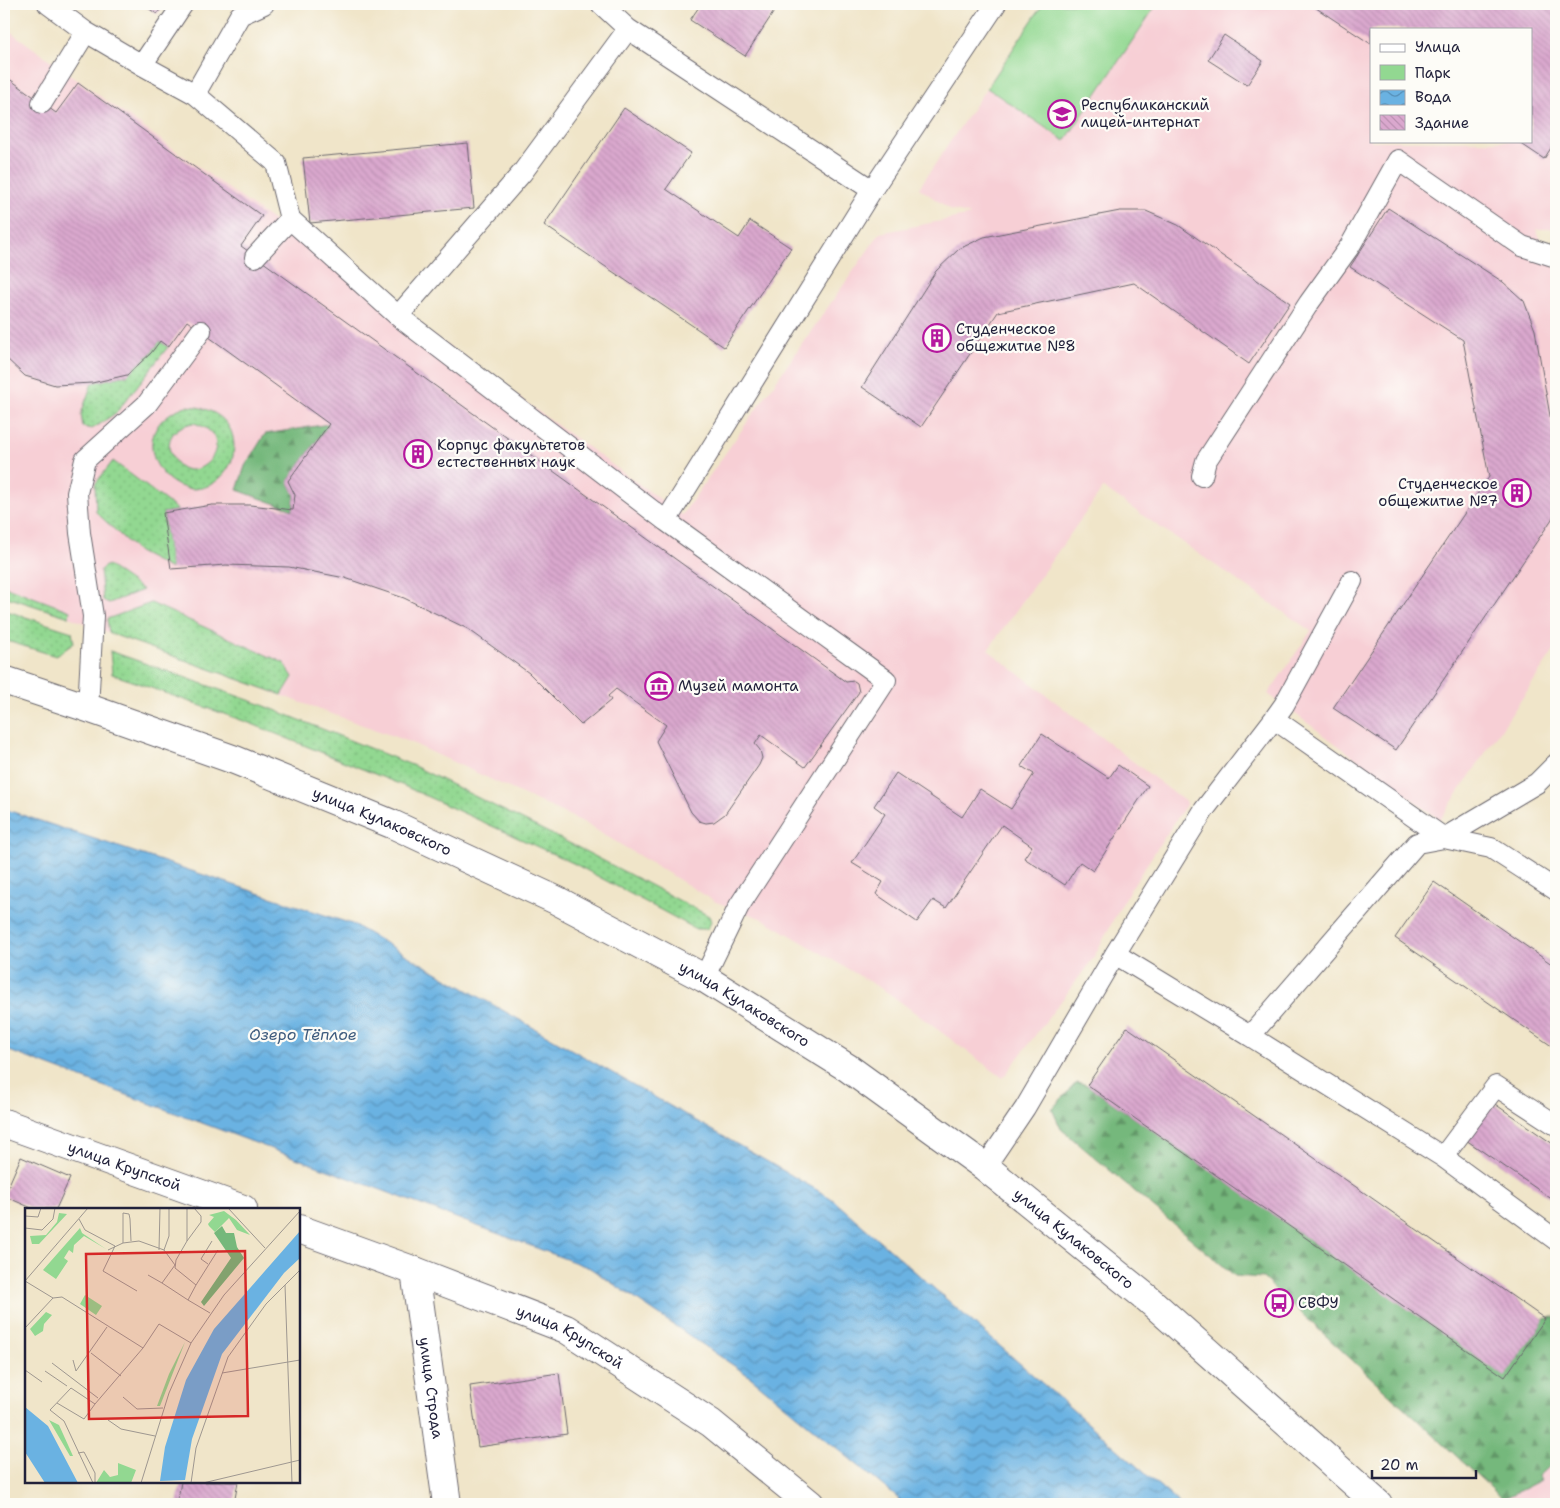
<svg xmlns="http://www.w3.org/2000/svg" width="1560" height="1508" viewBox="0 0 1560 1508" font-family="'Shantell Sans',sans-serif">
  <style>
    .built { fill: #f7cfd5; fill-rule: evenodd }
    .green { fill: url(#green-dots); stroke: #5a7d66; fill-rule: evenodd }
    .forest { fill: url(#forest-firs); stroke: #4c6d5b }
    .pitch { fill: #92d891; stroke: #5a7d66 }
    .water { fill: url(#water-waves); stroke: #466a8e }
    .building { fill: url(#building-back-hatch) }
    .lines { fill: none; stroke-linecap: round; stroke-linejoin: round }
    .lane-casing { stroke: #6a666d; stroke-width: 22 }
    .street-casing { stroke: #6a666d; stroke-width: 30 }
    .secondary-casing { stroke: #6a666d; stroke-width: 30 }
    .lane { stroke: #fff; stroke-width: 20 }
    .street { stroke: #fff; stroke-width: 28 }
    .secondary { stroke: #fff; stroke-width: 28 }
    .labels { text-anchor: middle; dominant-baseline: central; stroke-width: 4.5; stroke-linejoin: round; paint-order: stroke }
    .poi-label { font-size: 15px; fill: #22223b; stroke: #fdfcf7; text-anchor: start }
    .street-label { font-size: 15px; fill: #22223b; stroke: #fdfcf7 }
    .water-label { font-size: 16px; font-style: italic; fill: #3f5c7e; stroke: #fdfcf7 }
    .inset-road { fill: none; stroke: #9e9790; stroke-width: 1 }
    .view { fill: #d62828; fill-opacity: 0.15; stroke: #d62828; stroke-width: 2.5 }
    .inset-edge { fill: none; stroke: #22223b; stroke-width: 2.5 }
  </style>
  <defs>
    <pattern id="green-dots" width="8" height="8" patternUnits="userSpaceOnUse" patternTransform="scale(1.25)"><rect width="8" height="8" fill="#92d891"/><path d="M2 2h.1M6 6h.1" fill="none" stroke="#7eb97e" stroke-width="1.8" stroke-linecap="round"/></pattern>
    <pattern id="forest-firs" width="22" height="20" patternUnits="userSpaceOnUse" patternTransform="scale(1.25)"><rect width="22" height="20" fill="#75b87b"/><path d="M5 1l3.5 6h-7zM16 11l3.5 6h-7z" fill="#609566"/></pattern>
    <pattern id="water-waves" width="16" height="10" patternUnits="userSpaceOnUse" patternTransform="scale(1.25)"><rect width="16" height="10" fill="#6ab2e2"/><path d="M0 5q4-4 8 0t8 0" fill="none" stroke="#5790b8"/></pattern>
    <pattern id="building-back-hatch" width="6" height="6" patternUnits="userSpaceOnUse" patternTransform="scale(1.25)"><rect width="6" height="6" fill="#daa8ce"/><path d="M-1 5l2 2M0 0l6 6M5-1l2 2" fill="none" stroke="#bb90b2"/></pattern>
  </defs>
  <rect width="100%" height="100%" fill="#fdfcf7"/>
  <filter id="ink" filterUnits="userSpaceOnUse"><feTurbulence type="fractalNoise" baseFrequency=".02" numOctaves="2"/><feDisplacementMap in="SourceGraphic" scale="10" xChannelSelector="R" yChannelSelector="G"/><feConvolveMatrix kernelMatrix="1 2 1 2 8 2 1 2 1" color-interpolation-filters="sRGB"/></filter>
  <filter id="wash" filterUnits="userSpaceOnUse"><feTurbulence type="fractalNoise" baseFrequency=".0096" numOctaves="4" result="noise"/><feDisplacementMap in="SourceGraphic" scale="20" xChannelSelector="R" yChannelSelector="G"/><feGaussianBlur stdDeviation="1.12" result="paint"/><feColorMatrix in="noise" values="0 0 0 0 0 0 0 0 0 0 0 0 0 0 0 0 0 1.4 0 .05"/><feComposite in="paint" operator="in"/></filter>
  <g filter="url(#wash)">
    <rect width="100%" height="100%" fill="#f0e5c9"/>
    <path class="built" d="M 1043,4 L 1556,4 L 1556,229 L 1536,229 L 1556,270 L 1556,450 L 1535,330 L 1524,301 L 1503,282 L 1388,208 L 1463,340 L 1489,477 L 1333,708 L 1396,750 L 1552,519 L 1556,510 L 1556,648 L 1440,820 L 1268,694 L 1311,631 L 1103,488 L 988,650 L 1187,803 L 1128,893 L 1092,960 L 1003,1078 L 887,992 L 763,919 L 716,902 L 583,822 L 412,743 L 109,633 L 69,617 L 4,596 L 4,356 L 25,376 L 55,385 L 92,383 L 127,375 L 151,353 L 169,347 L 187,321 L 329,424 L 288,481 L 295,495 L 293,510 L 250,505 L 212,505 L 163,513 L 171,569 L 226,565 L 289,567 L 345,578 L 404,598 L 468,629 L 529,673 L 581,725 L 611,700 L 608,696 L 616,689 L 666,725 L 656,741 L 691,812 L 725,814 L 759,765 L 762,758 L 760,750 L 755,744 L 761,735 L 805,766 L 859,692 L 857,683 L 854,681 L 846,682 L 241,246 L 262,216 L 79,83 L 56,113 L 4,75 L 4,27 L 682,515 L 880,233 L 971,215 L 951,210 L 919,188 ZM 1371,29 L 1531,29 L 1531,141 L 1371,141 ZM 1120,211 L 1146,211 L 1178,225 L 1290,303 L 1249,363 L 1134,283 L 998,312 L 921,427 L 863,387 L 984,237 Z
      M 1556,1424 L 1556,1504 L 1509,1504 L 1489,1486 Z"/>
    <path class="green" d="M 160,341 L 168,347 L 116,413 L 92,429 L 83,427 L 81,414 L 92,383 L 127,375 L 151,353 Z
      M 186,406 C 216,407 239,424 233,456 C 231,465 226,473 219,479 C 173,518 113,431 186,406 ZM 194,423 C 247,439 189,498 171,454 C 164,437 178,425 194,423 Z
      M 113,461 L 178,510 L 163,513 L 171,569 L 138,552 L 96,512 L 95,484 Z
      M 107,565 L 143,590 L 109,603 L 103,600 L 100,570 Z
      M 4,586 L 70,611 L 69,617 L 4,596 Z
      M 151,603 L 284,663 L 293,677 L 282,695 L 109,633 L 107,619 Z
      M 4,610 L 72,632 L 74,643 L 56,656 L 4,640 Z
      M 110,651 L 260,704 L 414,766 L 579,848 L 709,916 L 711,921 L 708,929 L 696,929 L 573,863 L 404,786 L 252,724 L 112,674 Z"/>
    <path class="forest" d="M 329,424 L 288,481 L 295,495 L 293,510 L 237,490 L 245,466 L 265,434 Z
      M 1077,1082 L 1087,1085 L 1505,1376 L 1545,1319 L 1556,1316 L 1556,1460 L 1538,1476 L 1541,1480 L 1503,1499 L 1263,1278 L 1235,1276 L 1061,1129 L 1052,1109 Z"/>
    <path class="pitch" d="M 1043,4 L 1157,4 L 1065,141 L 987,88 Z"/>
    <path class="water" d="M 4,809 L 352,924 L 831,1198 L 1180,1504 L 905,1504 L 749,1376 L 590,1268 L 4,1049 Z"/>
    <g id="blocks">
      <path class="building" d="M 142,4 L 164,4 L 157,14 Z
        M 701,4 L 779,4 L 745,56 L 690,20 Z
        M 1310,4 L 1556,4 L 1556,140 L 1544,159 L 1517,141 L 1531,141 L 1531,29 L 1371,29 L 1371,44 Z
        M 1224,35 L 1263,61 L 1247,85 L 1208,60 Z
        M 4,75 L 56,113 L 78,83 L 262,216 L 241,246 L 846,682 L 854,681 L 857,683 L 859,692 L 805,767 L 761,735 L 755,744 L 760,750 L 762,758 L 759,765 L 725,814 L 714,822 L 706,823 L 699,821 L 691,812 L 656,741 L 666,725 L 616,689 L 608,696 L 611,700 L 581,725 L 529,673 L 468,629 L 404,598 L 345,578 L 289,567 L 226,565 L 171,569 L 163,513 L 212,505 L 250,505 L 293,510 L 295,495 L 288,481 L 329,424 L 187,321 L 168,347 L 160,341 L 151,353 L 127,375 L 92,383 L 55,385 L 25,376 L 4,356 Z
        M 624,108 L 691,153 L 666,189 L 739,238 L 750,221 L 791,248 L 724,347 L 544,225 Z
        M 468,143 L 474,208 L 310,223 L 303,158 Z
        M 1388,208 L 1503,282 L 1524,301 L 1535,330 L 1556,450 L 1556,510 L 1552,519 L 1396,750 L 1333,708 L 1489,477 L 1463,340 L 1350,267 Z
        M 1120,211 L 1146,211 L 1178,225 L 1290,303 L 1249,364 L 1134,283 L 998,312 L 921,427 L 862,387 L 936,271 L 959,249 L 984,237 Z
        M 1042,734 L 1109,778 L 1118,765 L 1148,786 L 1093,871 L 1080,862 L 1065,885 L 1024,858 L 1032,846 L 1002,825 L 946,908 L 933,900 L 917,922 L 876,894 L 883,882 L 852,863 L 885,814 L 874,806 L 896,773 L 962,817 L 980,789 L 1011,809 L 1034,774 L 1021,766 Z
        M 1434,882 L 1556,967 L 1556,1049 L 1395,938 Z
        M 1127,1027 L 1545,1319 L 1505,1377 L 1087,1085 Z
        M 1492,1102 L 1556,1146 L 1556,1202 L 1466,1140 Z
        M 21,1157 L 70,1178 L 56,1209 L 34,1209 L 4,1196 Z
        M 559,1373 L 567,1434 L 478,1447 L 470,1386 Z
        M 181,1482 L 238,1482 L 234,1504 L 177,1504 Z"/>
    </g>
  </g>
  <g filter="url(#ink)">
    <use href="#blocks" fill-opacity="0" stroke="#6a666d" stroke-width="1"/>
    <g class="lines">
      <defs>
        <path id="lane" d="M 48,4 L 86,32 L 142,65
          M 183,4 L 142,65 L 195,94 L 276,163 L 290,219 L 398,316 L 666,521 L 872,190 L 996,4
          M 601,4 L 628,29 L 872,190
          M 195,94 L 240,15 L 264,4
          M 42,103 L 86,32
          M 255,257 L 290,219
          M 398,316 L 522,173 L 628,29
          M 1202,476 L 1206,461 L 1309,303 L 1350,246 L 1398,160 L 1522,246 L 1556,257
          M 666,521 L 886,680 L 739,906 L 704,978
          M 88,708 L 93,616 L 80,533 L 77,493 L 85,460 L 147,404 L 201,331
          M 1274,719 L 1284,705 L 1352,581
          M 1115,954 L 1204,810 L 1274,719 L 1444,838 L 1537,783 L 1556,764
          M 1250,1036 L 1443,1157 L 1556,1240
          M 1443,1157 L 1496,1086 L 1556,1125
          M 985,1167 L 1025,1108 L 1115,954 L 1250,1036 L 1417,843 L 1444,838 L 1491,848 L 1556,890"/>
        <g id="street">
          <path id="s1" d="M 4,1123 L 243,1209"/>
          <path id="s2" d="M 299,1229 L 415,1271 L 566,1329 L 711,1423 L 810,1504"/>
          <path id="s3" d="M 415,1271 L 447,1504"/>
        </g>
        <g id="secondary">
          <path id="s4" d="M 4,680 L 88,708 L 235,760 L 392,824 L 556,900 L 704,978 L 848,1068 L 985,1167 L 1148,1299 L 1378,1504"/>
        </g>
      </defs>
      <use href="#lane" class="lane-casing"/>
      <use href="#street" class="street-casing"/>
      <use href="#secondary" class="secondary-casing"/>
      <use href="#lane" class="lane"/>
      <use href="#street" class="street"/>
      <use href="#secondary" class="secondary"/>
    </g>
  </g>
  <defs>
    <symbol id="school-ring" viewBox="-11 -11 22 22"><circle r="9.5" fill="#fdfcf7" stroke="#b5179e" stroke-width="1.5"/><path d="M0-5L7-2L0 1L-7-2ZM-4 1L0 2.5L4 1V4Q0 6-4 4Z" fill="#b5179e"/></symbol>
    <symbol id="building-ring" viewBox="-11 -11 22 22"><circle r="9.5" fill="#fdfcf7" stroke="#b5179e" stroke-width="1.5"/><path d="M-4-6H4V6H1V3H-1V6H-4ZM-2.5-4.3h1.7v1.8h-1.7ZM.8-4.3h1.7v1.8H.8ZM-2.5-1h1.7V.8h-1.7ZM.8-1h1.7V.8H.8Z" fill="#b5179e"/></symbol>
    <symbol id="museum-ring" viewBox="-11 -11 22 22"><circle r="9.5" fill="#fdfcf7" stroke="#b5179e" stroke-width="1.5"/><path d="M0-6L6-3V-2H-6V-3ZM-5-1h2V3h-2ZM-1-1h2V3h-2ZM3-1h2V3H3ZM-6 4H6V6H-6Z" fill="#b5179e"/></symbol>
    <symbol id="bus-ring" viewBox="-11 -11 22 22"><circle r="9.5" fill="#fdfcf7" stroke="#b5179e" stroke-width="1.5"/><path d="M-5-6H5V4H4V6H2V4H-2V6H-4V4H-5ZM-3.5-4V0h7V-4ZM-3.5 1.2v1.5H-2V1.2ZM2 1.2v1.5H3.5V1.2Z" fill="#b5179e"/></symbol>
  </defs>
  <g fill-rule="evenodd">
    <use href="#school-ring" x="1046" y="98" width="32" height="32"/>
    <use href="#building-ring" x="921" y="322" width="32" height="32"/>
    <use href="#building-ring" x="402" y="438" width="32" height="32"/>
    <use href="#building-ring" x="1501" y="477" width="32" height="32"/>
    <use href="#museum-ring" x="643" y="670" width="32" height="32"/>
    <use href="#bus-ring" x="1263" y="1287" width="32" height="32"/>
  </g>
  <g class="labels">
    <g class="poi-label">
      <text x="1081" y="105">Республиканский<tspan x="1081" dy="17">лицей-интернат</tspan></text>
      <text x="956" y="329">Студенческое<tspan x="956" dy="17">общежитие №8</tspan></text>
      <text x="437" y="445">Корпус факультетов<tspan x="437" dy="17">естественных наук</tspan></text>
      <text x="1498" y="484" text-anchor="end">Студенческое<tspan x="1498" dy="17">общежитие №7</tspan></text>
      <text x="678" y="686">Музей мамонта</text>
      <text x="1298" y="1303">СВФУ</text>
    </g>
    <g class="street-label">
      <text stroke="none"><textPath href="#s4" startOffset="404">улица Кулаковского</textPath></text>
      <text stroke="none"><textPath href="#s4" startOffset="810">улица Кулаковского</textPath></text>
      <text stroke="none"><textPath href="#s1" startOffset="128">улица Крупской</textPath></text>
      <text stroke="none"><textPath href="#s4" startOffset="1215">улица Кулаковского</textPath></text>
      <text stroke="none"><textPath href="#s2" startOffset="292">улица Крупской</textPath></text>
      <text stroke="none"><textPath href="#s3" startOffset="118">улица Строда</textPath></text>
    </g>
    <g class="water-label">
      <text x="303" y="1034">Озеро Тёплое</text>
    </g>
  </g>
  <g transform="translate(25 1208)">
    <rect width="275" height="275" fill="#f0e5c9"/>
    <path d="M 199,3 L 211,12 L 225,27 L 212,22 L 204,10 L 190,24 L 184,18 L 183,16 L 189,9 L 184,7 ZM 34,5 L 42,6 L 14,36 L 7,36 L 5,28 L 21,27 L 32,14 ZM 55,20 L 57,25 L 81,41 L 59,28 L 49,37 L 48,45 L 44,42 L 39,50 L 43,53 L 31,71 L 18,62 ZM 21,104 L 27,107 L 19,116 L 18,123 L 10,128 L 5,121 ZM 160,134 L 135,198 L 132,198 L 144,166 ZM 24,212 L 34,217 L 48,248 L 45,248 ZM 93,255 L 111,262 L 106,275 L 71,275 L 79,262 L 85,269 L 93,267 Z" fill="#92d891"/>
    <path d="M 197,18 L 201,25 L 209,25 L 212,39 L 219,50 L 179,98 L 176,94 L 206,50 L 189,25 Z" fill="#75b87b"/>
    <path d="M 60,87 L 77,98 L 71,107 L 55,96 Z" fill="#92d891"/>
    <path d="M 275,23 L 275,50 L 259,65 L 197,146 L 167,231 L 160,272 L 135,273 L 140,239 L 161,172 L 189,121 ZM 0,199 L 23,218 L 53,275 L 20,275 L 0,244 Z" fill="#6ab2e2"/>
    <path class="inset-road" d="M 162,0 L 162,33 L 151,52 L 150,60 L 171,77 L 163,92 L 185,105M 203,0 L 240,40M 0,8 L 13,9 L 16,0M 54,11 L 60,22 L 90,38M 0,20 L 17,22 L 28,11 L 30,0M 162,33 L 176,14 L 176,8 L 169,0M 98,35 L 114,33 L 139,42 L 150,57 L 137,75 L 163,92M 90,38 L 78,63 L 112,83M 83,42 L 98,35 L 98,5 L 104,6 L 105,11 L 106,33M 134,42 L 135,0M 139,42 L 144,28 L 144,0M 183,56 L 176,51 L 187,33M 123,67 L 137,75M 0,73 L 28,90 L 0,120M 0,73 L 63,0M 171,77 L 193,42M 260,77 L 267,275M 28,90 L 37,89 L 118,140 L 70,196 L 46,180 L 25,202 L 39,213 L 68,275M 118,140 L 134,116 L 166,135M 66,145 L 96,168M 48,152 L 51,163 L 82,119M 27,155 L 73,190M 0,162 L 17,174M 20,163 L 42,178M 197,165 L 275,152M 98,189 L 112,201 L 138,200M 32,195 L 59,211 L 70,196M 83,212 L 96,221 L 130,228M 53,245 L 59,244 L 70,265 L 70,275M 116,275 L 144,185 L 166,135 L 199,87 L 275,3M 166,275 L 171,240 L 203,149 L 241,96 L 275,62M 178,275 L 275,252"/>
    <path class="view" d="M 220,43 L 223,208 L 64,211 L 61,46 Z"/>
    <rect width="275" height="275" class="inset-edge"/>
  </g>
  <rect width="1560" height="1508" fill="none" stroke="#fdfcf7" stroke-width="20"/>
  <rect x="1370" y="28" width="162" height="115" fill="#fdfcf7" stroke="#a5a5ac"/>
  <rect x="1380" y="44" width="25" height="8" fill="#ffffff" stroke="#a5a5ac"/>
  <text x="1415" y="52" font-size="15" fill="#22223b">Улица</text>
  <rect x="1380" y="65" width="25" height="15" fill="#92d891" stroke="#a5a5ac"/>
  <text x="1415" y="78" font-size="15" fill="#22223b">Парк</text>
  <rect x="1380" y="90" width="25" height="15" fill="url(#water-waves)" stroke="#a5a5ac"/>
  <text x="1415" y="102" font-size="15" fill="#22223b">Вода</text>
  <rect x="1380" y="115" width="25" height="15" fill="url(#building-back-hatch)" stroke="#a5a5ac"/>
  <text x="1415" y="128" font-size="15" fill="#22223b">Здание</text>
  <path d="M1372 1470v8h104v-8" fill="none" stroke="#22223b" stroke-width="2.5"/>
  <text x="1380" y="1470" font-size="15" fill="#22223b" stroke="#fdfcf7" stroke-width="4" paint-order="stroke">20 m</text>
</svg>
